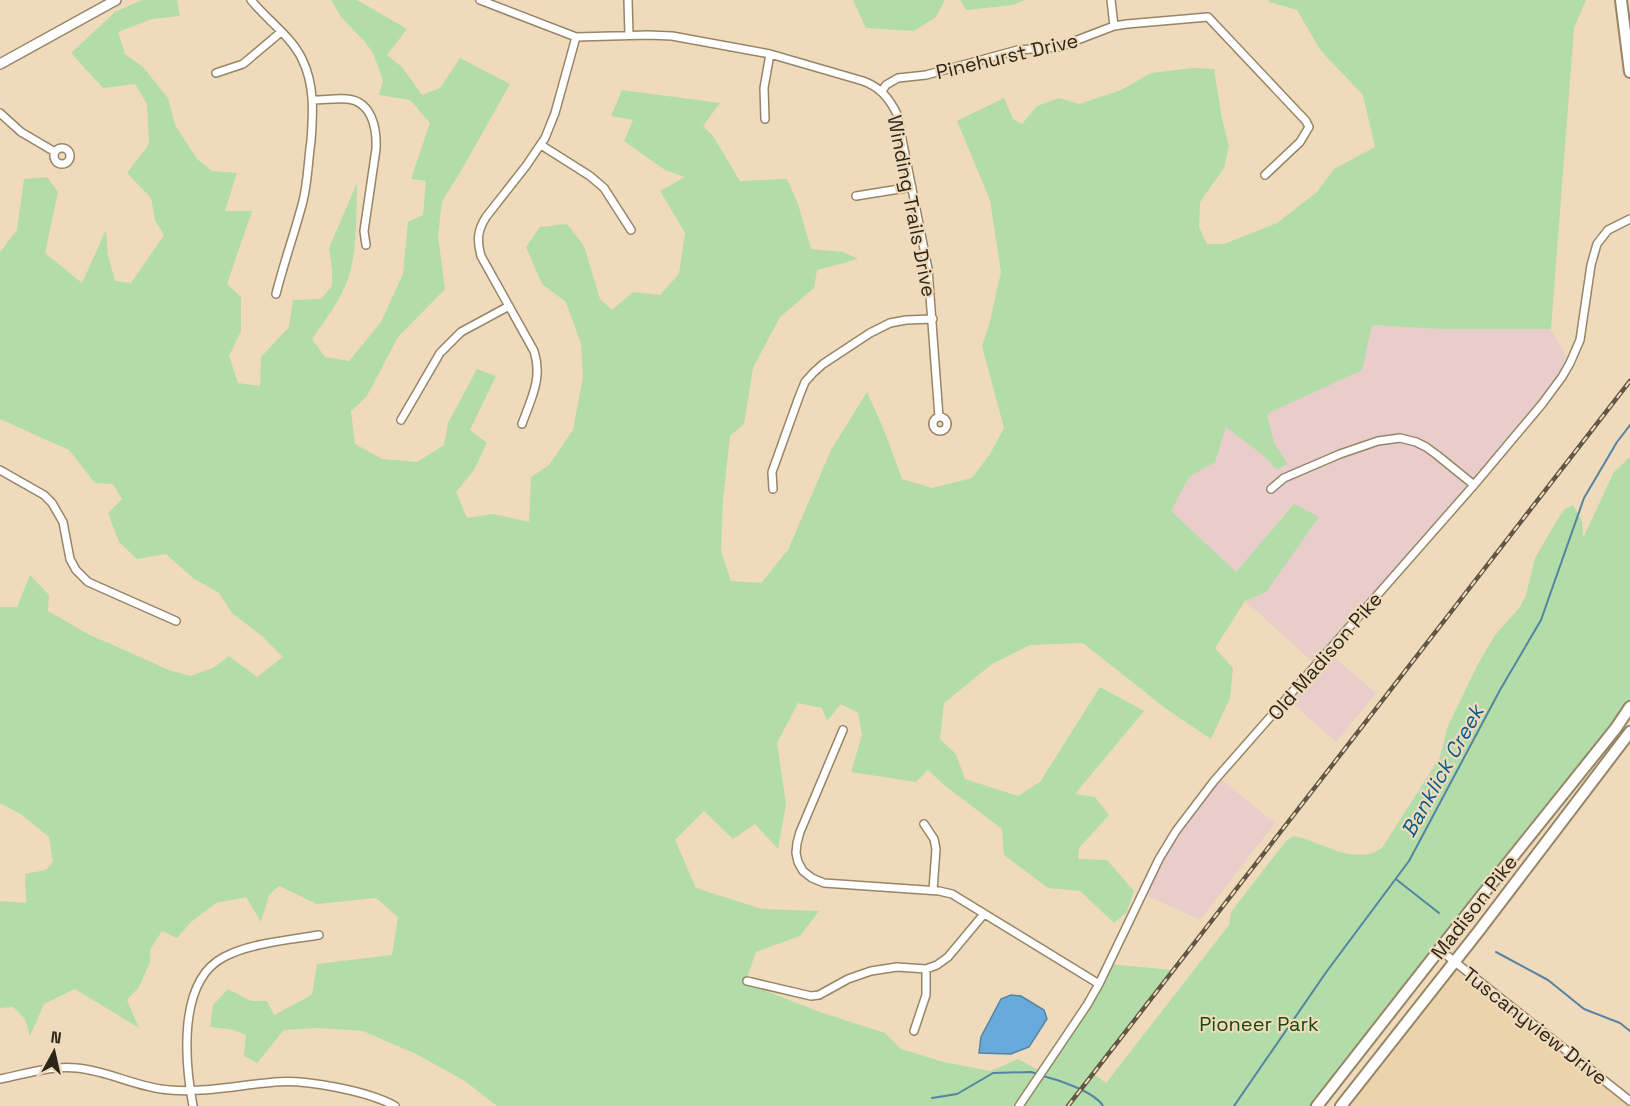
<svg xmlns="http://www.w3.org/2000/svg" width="1630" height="1106" viewBox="0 0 1630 1106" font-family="'Space Grotesk',sans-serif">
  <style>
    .commercial { fill: #e8cdcb }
    .built { fill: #ebd4ac }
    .green { fill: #b2dca8 }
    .water { fill: #67abdc; stroke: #5683a2; stroke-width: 1.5 }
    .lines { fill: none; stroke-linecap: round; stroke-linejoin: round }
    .stream { stroke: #5683a2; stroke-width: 2 }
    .minor-casing { stroke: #978567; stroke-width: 10 }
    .tertiary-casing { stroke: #978567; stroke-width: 12 }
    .primary-casing { stroke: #978567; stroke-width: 14 }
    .minor { stroke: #fff; stroke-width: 7 }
    .tertiary { stroke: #fff; stroke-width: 9 }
    .primary { stroke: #fff; stroke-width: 10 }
    .rail-casing { stroke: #625745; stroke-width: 4.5 }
    .rail { stroke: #efdbbb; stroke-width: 2; stroke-dasharray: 7; stroke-linecap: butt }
    .labels { text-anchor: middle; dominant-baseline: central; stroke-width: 4.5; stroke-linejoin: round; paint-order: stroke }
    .street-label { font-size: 20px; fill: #2d2519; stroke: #efdbbb }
    .park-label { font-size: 20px; fill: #19490a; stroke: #efdbbb }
    .water-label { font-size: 21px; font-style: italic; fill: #065b8a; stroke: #efdbbb }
  </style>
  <rect width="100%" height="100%" fill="#efdbbb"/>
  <path class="commercial" d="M 1372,325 L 1442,329 L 1551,329 L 1570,363 L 1562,377 L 1329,653 L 1376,693 L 1336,742 L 1287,699 L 1316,665 L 1245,601 L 1266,592 L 1293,504 L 1236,573 L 1171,511 L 1189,477 L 1215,462 L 1226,426 L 1264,456 L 1277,470 L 1288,464 L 1274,444 L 1267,414 L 1362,370 Z
    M 1218,777 L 1275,823 L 1200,920 L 1142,893 L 1159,859 Z"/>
  <path class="built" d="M 1454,962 L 1630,1101 L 1630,1106 L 1341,1106 Z"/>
  <path class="green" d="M 142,0 L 177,0 L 180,16 L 152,19 L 118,32 L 125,54 L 143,67 L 168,98 L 175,125 L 197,159 L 212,171 L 237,173 L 225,211 L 252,211 L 227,284 L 241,297 L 241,331 L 229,356 L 238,383 L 260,386 L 261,357 L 289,327 L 293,300 L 321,299 L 332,286 L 332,269 L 329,248 L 357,183 C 356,214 358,254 346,284 C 338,304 324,321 312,339 L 325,357 L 349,361 L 381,322 L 403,274 L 408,222 L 423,215 L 426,181 L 411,179 L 430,123 L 410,100 L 379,95 L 383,80 L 373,53 L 365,42 L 341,17 L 331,0 L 357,0 L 407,29 L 387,55 L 402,67 L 422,95 L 440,88 L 460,58 L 510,84 L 461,171 L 442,201 L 438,236 L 445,289 L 398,337 L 367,396 L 351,411 L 355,444 L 382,459 L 417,462 L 444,445 L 448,423 L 477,369 L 496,376 L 470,430 L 487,443 L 474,470 L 456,492 L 467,518 L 493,514 L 529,522 L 531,477 L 549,465 L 573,430 L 583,377 L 581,344 L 566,302 L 542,284 L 526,247 L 540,227 L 567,224 L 584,246 L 600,299 L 612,310 L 633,292 L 660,295 L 679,274 L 685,233 L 660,191 L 685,177 L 665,170 L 624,141 L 633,120 L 611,116 L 622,90 L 720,103 L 703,126 L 713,136 L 740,181 L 787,179 L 798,204 L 811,249 L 843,252 L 858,259 L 817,270 L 814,288 L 780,317 L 753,368 L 744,424 L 730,436 L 723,500 L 721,551 L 731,581 L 761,583 L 788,550 L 831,450 L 867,392 L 884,430 L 902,479 L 932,488 L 972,478 L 990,454 L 1004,428 L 982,346 L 990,321 L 1001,272 L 990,200 L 957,121 L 1004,98 L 1013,119 L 1022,124 L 1037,106 L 1059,98 L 1079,104 L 1121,90 L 1151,73 L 1193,68 L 1214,69 L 1222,119 L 1229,146 L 1224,168 L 1200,202 L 1199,227 L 1207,244 L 1224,244 L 1277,223 L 1317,192 L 1334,169 L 1375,147 L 1363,95 L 1321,51 L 1297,10 L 1269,2 L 1268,0 L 1586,0 L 1574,28 L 1551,329 L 1442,329 L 1372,325 L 1362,370 L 1267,414 L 1274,443 L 1288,464 L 1277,470 L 1264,456 L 1226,427 L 1215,462 L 1189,477 L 1171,511 L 1236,572 L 1294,504 L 1319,517 L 1266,592 L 1245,601 L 1215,648 L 1233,668 L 1230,698 L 1211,739 L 1165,708 L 1083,643 L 1030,645 L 992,664 L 944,703 L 940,739 L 956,754 L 965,779 L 1018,796 L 1040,782 L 1100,687 L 1144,711 L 1075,794 L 1095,797 L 1109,815 L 1079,848 L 1078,859 L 1107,860 L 1134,891 L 1127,912 L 1114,923 L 1080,891 L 1048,888 L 1004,855 L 1002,829 L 944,785 L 928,770 L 916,782 L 851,772 L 862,735 L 858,713 L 841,704 L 827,721 L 822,708 L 798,703 L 777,743 L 786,804 L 778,849 L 755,824 L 733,839 L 704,811 L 675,840 L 696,888 L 762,909 L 819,911 L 800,936 L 756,952 L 745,983 L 820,1012 L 885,1033 L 901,1049 L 944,1062 L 991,1071 L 1018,1059 L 1042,1072 L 1109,964 L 1173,970 L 1093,1073 L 1106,1083 L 1229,925 L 1231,912 L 1286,841 L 1294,836 C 1318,841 1343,859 1369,854 C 1373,854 1378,850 1382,848 L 1440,757 L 1448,726 L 1478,664 L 1495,635 L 1520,607 L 1526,595 L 1535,558 L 1559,517 L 1565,509 L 1573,505 L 1582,521 L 1583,538 L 1614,472 L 1630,457 L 1630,707 L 1317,1106 L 497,1106 L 465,1081 L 416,1054 L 363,1031 L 318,1028 L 284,1030 L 257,1063 L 244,1056 L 246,1035 L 234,1030 L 210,1027 L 213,1005 L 228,989 L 251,1001 L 267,1001 L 274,1015 L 312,995 L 317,964 L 392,955 L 398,917 L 376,898 L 317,904 L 279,886 L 269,895 L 261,922 L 246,897 L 216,903 L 191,922 L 177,938 L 162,931 L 150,950 L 150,962 L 139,987 L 127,1000 L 139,1028 L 75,989 L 44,1004 L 30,1036 L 25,1019 L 13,1007 L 0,1008 L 0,901 L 26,903 L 25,874 L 46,870 L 53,862 L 49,837 L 22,815 L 2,804 L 0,804 L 0,607 L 17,607 L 30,575 L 49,595 L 48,611 L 88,634 L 169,670 L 190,676 L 213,668 L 229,656 L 257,677 L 283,657 L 263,637 L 232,613 L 219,593 L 193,578 L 166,554 L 137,559 L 119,542 L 108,513 L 122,499 L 113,484 L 95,483 L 69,450 L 0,419 L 0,252 L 17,230 L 24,179 L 47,177 L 58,192 L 45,253 L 82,283 L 106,230 L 108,255 L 115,281 L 131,283 L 164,235 L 155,220 L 151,198 L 127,173 L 149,144 L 147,104 L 135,84 L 103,88 L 71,53 L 115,12 Z
    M 853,0 L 945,0 L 936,17 L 914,31 L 866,28 Z
    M 960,0 L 1025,0 L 1013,5 L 966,10 Z"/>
  <path class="water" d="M 1011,995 L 1021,996 L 1044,1010 L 1047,1019 L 1029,1047 L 1011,1054 L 979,1053 L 981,1037 L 1001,999 Z"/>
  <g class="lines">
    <path class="stream" d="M 1397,880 L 1439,913
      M 1496,952 L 1548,980 L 1584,1009 L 1620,1023 L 1630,1031
      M 1043,1076 C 1059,1080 1095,1092 1103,1106
      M 932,1098 L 957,1094 L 993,1073 L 1031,1072 L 1038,1074
      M 1234,1106 L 1327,971 L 1409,861 L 1500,690 L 1541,620 L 1584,498 L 1617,442 L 1630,425"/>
    <defs>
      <path id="minor" d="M 251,0 C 267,20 291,36 302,59 C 315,85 313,114 311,141 C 308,161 308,181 303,201 C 295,232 284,262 276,294
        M 480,0 L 576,37 L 648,35 L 672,36 L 770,54 L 863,81 C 880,87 889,98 897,114 L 928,269 L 939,417
        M 628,0 L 629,35
        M 1111,0 L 1114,26
        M 216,73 L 243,64 L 281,32
        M 882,91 L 886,85 L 898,78 L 926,75 L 1018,50 L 1059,47 L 1114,26 L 1127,24 L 1208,17 L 1306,121 L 1309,127 L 1300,142 L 1265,175
        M 313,100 C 324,100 336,98 347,99 C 372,101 377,129 376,149 L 364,231 L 366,245
        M 0,113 L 21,132 L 55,152
        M 765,119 L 764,88 L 770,54
        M 541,145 L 590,176 L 604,188 L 631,230
        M54 156a8 8 0 1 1 16 0a8 8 0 1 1-16 0Z
        M 856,196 L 912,187
        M933 424a7 7 0 1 1 14 0a7 7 0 1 1-14 0Z
        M 401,420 L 440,353 L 461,332 L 509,306
        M 522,424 C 531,399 543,378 534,351 L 481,256 C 477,241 477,231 486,217 L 526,166 L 545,138 L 555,113 L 576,37
        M 0,470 L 44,495 L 52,503 L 63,522 L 70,559 L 76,570 L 88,582 L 176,621
        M 773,489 L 772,472 L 799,397 L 805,382 L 813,373 L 823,364 L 870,333 L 890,323 L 906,320 L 933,319
        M 1271,489 L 1284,478 L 1340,454 L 1378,441 L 1400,438 L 1416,442 L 1426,447 L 1437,455 L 1474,485
        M 843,730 L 800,832 L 797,843 L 796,853 L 798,862 L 803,871 L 812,878 L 824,883 L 939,891 L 952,894 L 1099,984
        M 924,824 L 934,839 L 936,849 L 933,890
        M 1440,950 L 1630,1101
        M 747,981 L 811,996 L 819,995 L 848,979 L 871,971 L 897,967 L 926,969 L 937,965 L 948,957 L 984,914
        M 914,1031 L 926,995 L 926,969
        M 0,1079 C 25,1074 52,1065 77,1068 C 109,1071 138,1088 170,1090 C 205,1093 240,1085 275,1082 C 305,1079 368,1091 395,1106
        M 193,1106 C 185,1063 177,981 224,957 C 251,943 289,940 319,935
        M 1019,1106 L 1087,1005 L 1099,984 L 1159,859 L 1176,831 L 1214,781 L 1474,485 L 1542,404 L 1562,377 L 1570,363 L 1580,340 L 1591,265 L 1597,244 L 1608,230 L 1630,219"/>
      <path id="tertiary" d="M 0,64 L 116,0"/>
      <path id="primary" d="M 1621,0 L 1630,72
        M 1317,1106 L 1479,899 L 1616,728 L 1630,707
        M 1341,1106 L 1478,932 L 1630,732"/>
    </defs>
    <use href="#minor" class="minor-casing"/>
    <use href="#tertiary" class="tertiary-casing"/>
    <use href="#primary" class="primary-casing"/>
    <use href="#minor" class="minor"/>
    <use href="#tertiary" class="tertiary"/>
    <use href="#primary" class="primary"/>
    <defs>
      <path id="rail" d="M 1068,1106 L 1630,381"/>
    </defs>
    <use href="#rail" class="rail-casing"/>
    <use href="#rail" class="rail"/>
  </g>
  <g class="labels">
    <g class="street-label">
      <text transform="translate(1007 56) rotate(-13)">Pinehurst Drive</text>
      <text transform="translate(912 206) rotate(79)">Winding Trails Drive</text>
      <text transform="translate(1325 656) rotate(-49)">Old Madison Pike</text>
      <text transform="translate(1474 907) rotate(-52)">Madison Pike</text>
      <text transform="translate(1535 1026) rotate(38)">Tuscanyview Drive</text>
    </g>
    <g class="park-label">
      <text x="1259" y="1024">Pioneer Park</text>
    </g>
    <g class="water-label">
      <text transform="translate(1442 771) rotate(-61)">Banklick Creek</text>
    </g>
  </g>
  <g transform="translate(54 1052) rotate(8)" stroke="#efdbbb" stroke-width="4.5" paint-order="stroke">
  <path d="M0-4.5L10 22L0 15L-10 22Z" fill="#2d2519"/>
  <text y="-9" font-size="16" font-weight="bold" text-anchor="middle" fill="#2d2519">N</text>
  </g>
</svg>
